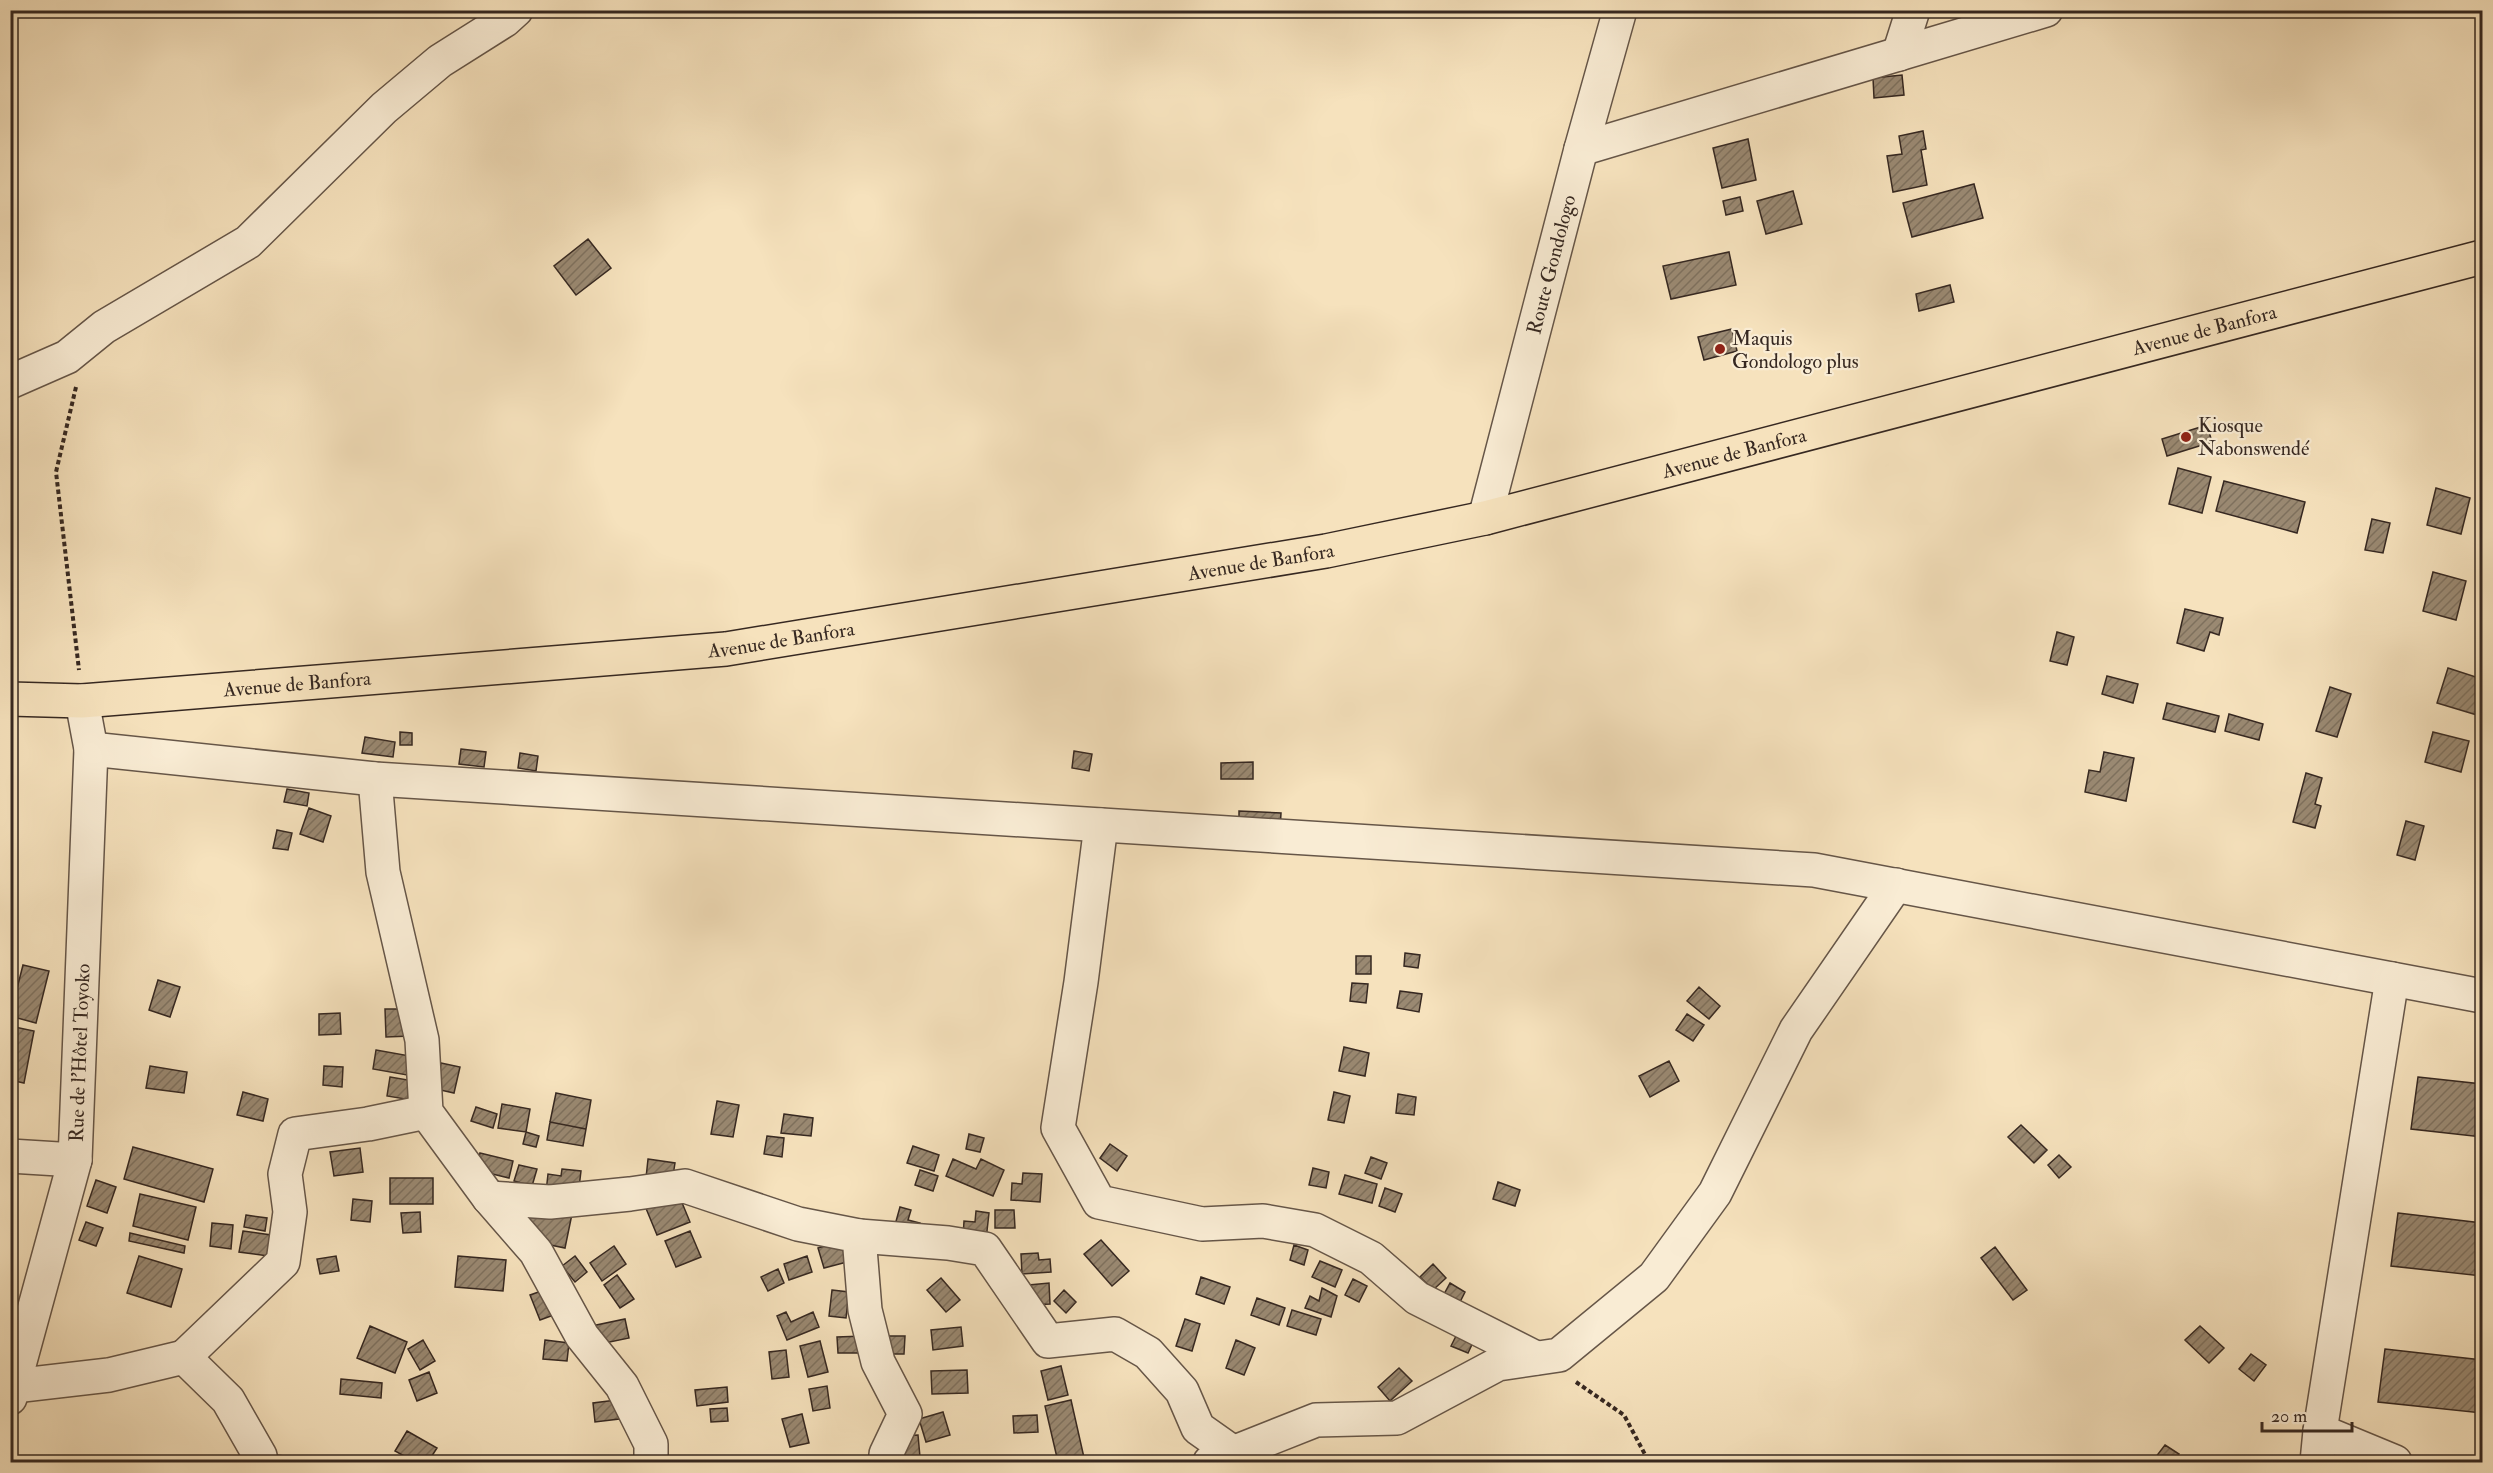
<svg xmlns="http://www.w3.org/2000/svg" width="2493" height="1473" viewBox="0 0 2493 1473" font-family="'IM FELL Double Pica',serif">
  <style>
    .building { fill: url(#building-hatch); stroke: #362821; stroke-width: 1.5 }
    .lines { fill: none; stroke-linecap: round; stroke-linejoin: round }
    .minor-casing { stroke: #665648; stroke-width: 36 }
    .major-casing { stroke: #362821; stroke-width: 36 }
    .path { stroke: #362821; stroke-width: 4; stroke-dasharray: 4.5 3; stroke-linecap: butt }
    .minor { stroke: #f9ecd4; stroke-width: 33 }
    .major { stroke: #f6e2bd; stroke-width: 33 }
    .poi-dot { fill: #8f2418; stroke: #f9ecd4; stroke-width: 2 }
    .labels { text-anchor: middle; dominant-baseline: central; stroke-width: 4.5; stroke-linejoin: round; paint-order: stroke }
    .street-label { font-size: 20px; fill: #362821; stroke: #f9ecd4 }
    .poi-label { font-size: 20px; fill: #362821; stroke: #f9ecd4; text-anchor: start }
  </style>
  <defs>
    <pattern id="building-hatch" width="6" height="6" patternUnits="userSpaceOnUse" patternTransform="scale(1.5)"><rect width="6" height="6" fill="#9a8972"/><path d="M-1 1l2-2M0 6l6-6M5 7l2-2" fill="none" stroke="#7e705d"/></pattern>
  </defs>
  <rect width="100%" height="100%" fill="#f6e2bd"/>
  <filter id="stains"><feTurbulence type="fractalNoise" baseFrequency=".00333" numOctaves="4"/><feColorMatrix values="0 0 0 0 .2 0 0 0 0 .09 0 0 0 0 .02 0 0 0 .5 -.17"/></filter>
  <radialGradient id="worn" r=".72"><stop offset=".6" stop-color="#630" stop-opacity="0"/><stop offset="1" stop-color="#630" stop-opacity=".3"/></radialGradient>
  <path class="building" d="M 1902,75 L 1904,95 L 1874,98 L 1873,78 Z
    M 1923,131 L 1926,149 L 1921,150 L 1927,185 L 1893,192 L 1887,156 L 1902,154 L 1899,136 Z
    M 1748,139 L 1756,180 L 1722,188 L 1713,148 Z
    M 1974,184 L 1983,218 L 1912,237 L 1903,203 Z
    M 1793,191 L 1802,224 L 1766,234 L 1757,201 Z
    M 1740,197 L 1743,211 L 1726,215 L 1723,201 Z
    M 588,239 L 611,268 L 576,295 L 554,266 Z
    M 1729,252 L 1736,285 L 1671,299 L 1663,266 Z
    M 1950,285 L 1954,302 L 1919,311 L 1916,294 Z
    M 1732,329 L 1737,351 L 1704,360 L 1698,337 Z
    M 2207,425 L 2212,442 L 2167,456 L 2162,439 Z
    M 2178,468 L 2211,477 L 2202,513 L 2169,504 Z
    M 2224,481 L 2305,502 L 2297,533 L 2216,511 Z
    M 2436,488 L 2470,498 L 2461,534 L 2427,525 Z
    M 2372,519 L 2390,523 L 2383,553 L 2365,550 Z
    M 2433,572 L 2466,581 L 2456,620 L 2423,611 Z
    M 2185,609 L 2223,618 L 2219,635 L 2210,632 L 2204,651 L 2177,643 Z
    M 2057,632 L 2074,637 L 2067,665 L 2050,661 Z
    M 2448,668 L 2482,679 L 2482,697 L 2477,715 L 2437,703 Z
    M 2107,676 L 2138,684 L 2133,703 L 2102,694 Z
    M 2330,687 L 2351,694 L 2337,737 L 2316,731 Z
    M 2167,703 L 2219,716 L 2215,732 L 2163,719 Z
    M 2229,714 L 2263,724 L 2259,740 L 2225,731 Z
    M 400,732 L 412,733 L 412,745 L 400,745 Z
    M 2433,732 L 2469,741 L 2461,772 L 2425,762 Z
    M 365,737 L 395,742 L 393,757 L 362,753 Z
    M 461,749 L 486,752 L 484,767 L 459,764 Z
    M 1074,751 L 1092,754 L 1089,771 L 1072,768 Z
    M 2104,752 L 2134,758 L 2126,801 L 2085,792 L 2089,770 L 2100,772 Z
    M 520,753 L 538,756 L 536,771 L 518,768 Z
    M 1253,762 L 1253,779 L 1221,779 L 1221,763 Z
    M 2306,773 L 2322,778 L 2315,804 L 2321,806 L 2315,828 L 2293,822 Z
    M 287,789 L 309,793 L 307,806 L 284,802 Z
    M 309,808 L 331,816 L 323,842 L 300,834 Z
    M 1239,811 L 1281,813 L 1280,831 L 1239,829 Z
    M 2406,821 L 2424,826 L 2415,860 L 2397,855 Z
    M 277,830 L 292,833 L 288,850 L 273,848 Z
    M 10,912 L 16,913 L 13,936 L 10,936 Z
    M 1405,953 L 1420,955 L 1418,968 L 1404,966 Z
    M 1356,956 L 1371,956 L 1371,974 L 1356,974 Z
    M 23,965 L 49,971 L 36,1023 L 10,1016 Z
    M 158,980 L 180,987 L 170,1017 L 149,1010 Z
    M 1352,983 L 1368,984 L 1366,1003 L 1350,1001 Z
    M 1699,987 L 1720,1006 L 1709,1019 L 1687,1001 Z
    M 1400,991 L 1422,994 L 1419,1012 L 1397,1008 Z
    M 385,1009 L 409,1009 L 410,1036 L 386,1037 Z
    M 340,1013 L 341,1034 L 319,1035 L 319,1014 Z
    M 1687,1014 L 1704,1025 L 1693,1041 L 1676,1030 Z
    M 10,1026 L 34,1031 L 24,1083 L 10,1080 Z
    M 1344,1047 L 1369,1053 L 1365,1076 L 1339,1071 Z
    M 376,1050 L 410,1056 L 407,1075 L 373,1069 Z
    M 1669,1061 L 1679,1081 L 1650,1097 L 1639,1076 Z
    M 441,1063 L 460,1067 L 454,1093 L 436,1089 Z
    M 150,1066 L 187,1072 L 184,1093 L 146,1088 Z
    M 324,1066 L 343,1067 L 342,1087 L 323,1085 Z
    M 390,1077 L 414,1081 L 411,1100 L 387,1096 Z
    M 2418,1077 L 2482,1084 L 2482,1137 L 2411,1129 Z
    M 243,1092 L 268,1099 L 263,1121 L 237,1115 Z
    M 1334,1092 L 1350,1096 L 1344,1123 L 1328,1120 Z
    M 556,1093 L 591,1100 L 586,1129 L 550,1122 Z
    M 1398,1094 L 1416,1097 L 1414,1115 L 1396,1113 Z
    M 717,1101 L 739,1105 L 733,1137 L 711,1134 Z
    M 502,1104 L 530,1109 L 526,1132 L 498,1128 Z
    M 476,1107 L 497,1114 L 493,1128 L 471,1121 Z
    M 784,1114 L 813,1118 L 811,1136 L 781,1133 Z
    M 550,1122 L 586,1129 L 583,1146 L 547,1140 Z
    M 2021,1125 L 2047,1150 L 2034,1163 L 2008,1137 Z
    M 526,1132 L 539,1136 L 536,1147 L 523,1144 Z
    M 969,1134 L 984,1138 L 980,1152 L 966,1149 Z
    M 767,1136 L 784,1138 L 782,1157 L 764,1154 Z
    M 1110,1144 L 1127,1156 L 1117,1171 L 1100,1158 Z
    M 913,1146 L 939,1155 L 934,1171 L 907,1163 Z
    M 133,1147 L 213,1169 L 204,1202 L 124,1179 Z
    M 360,1148 L 363,1172 L 334,1176 L 330,1152 Z
    M 480,1153 L 513,1161 L 509,1178 L 476,1170 Z
    M 2059,1155 L 2071,1167 L 2059,1178 L 2048,1165 Z
    M 1371,1157 L 1387,1163 L 1381,1179 L 1365,1173 Z
    M 648,1159 L 675,1163 L 672,1182 L 646,1178 Z
    M 953,1159 L 976,1169 L 981,1159 L 1004,1170 L 993,1196 L 946,1176 Z
    M 519,1165 L 537,1169 L 532,1186 L 514,1181 Z
    M 1313,1168 L 1329,1172 L 1326,1188 L 1309,1185 Z
    M 562,1169 L 581,1171 L 578,1196 L 546,1192 L 548,1174 L 561,1176 Z
    M 920,1170 L 938,1176 L 933,1191 L 915,1185 Z
    M 1023,1173 L 1042,1174 L 1040,1202 L 1011,1200 L 1012,1183 L 1022,1184 Z
    M 1345,1175 L 1377,1184 L 1372,1203 L 1339,1194 Z
    M 390,1178 L 433,1178 L 433,1204 L 390,1204 Z
    M 96,1180 L 116,1187 L 107,1213 L 87,1206 Z
    M 1498,1182 L 1520,1190 L 1515,1206 L 1493,1199 Z
    M 1385,1188 L 1402,1194 L 1395,1212 L 1379,1206 Z
    M 678,1193 L 690,1222 L 657,1235 L 645,1206 Z
    M 140,1194 L 196,1207 L 188,1240 L 133,1226 Z
    M 353,1199 L 372,1201 L 370,1222 L 351,1220 Z
    M 527,1205 L 572,1214 L 565,1248 L 531,1241 L 534,1224 L 524,1222 Z
    M 900,1207 L 911,1210 L 908,1220 L 920,1223 L 918,1232 L 895,1225 Z
    M 995,1210 L 1014,1210 L 1015,1228 L 995,1228 Z
    M 976,1211 L 989,1213 L 986,1240 L 963,1237 L 964,1221 L 975,1222 Z
    M 420,1212 L 421,1232 L 403,1233 L 401,1213 Z
    M 2398,1213 L 2482,1223 L 2482,1276 L 2391,1266 Z
    M 246,1215 L 267,1218 L 265,1231 L 244,1227 Z
    M 86,1222 L 103,1228 L 96,1246 L 79,1240 Z
    M 212,1223 L 233,1225 L 231,1249 L 210,1246 Z
    M 243,1231 L 271,1235 L 268,1256 L 239,1252 Z
    M 690,1231 L 701,1257 L 676,1267 L 665,1241 Z
    M 130,1233 L 185,1246 L 184,1253 L 129,1241 Z
    M 1101,1240 L 1129,1271 L 1112,1286 L 1084,1254 Z
    M 840,1241 L 847,1262 L 824,1268 L 818,1248 Z
    M 1294,1245 L 1308,1250 L 1304,1265 L 1290,1260 Z
    M 614,1246 L 626,1264 L 602,1281 L 590,1263 Z
    M 1995,1247 L 2027,1290 L 2013,1300 L 1981,1258 Z
    M 1038,1253 L 1039,1260 L 1050,1259 L 1051,1272 L 1022,1274 L 1021,1254 Z
    M 139,1256 L 182,1269 L 171,1307 L 127,1293 Z
    M 336,1256 L 339,1271 L 320,1274 L 317,1259 Z
    M 458,1256 L 506,1260 L 503,1291 L 455,1287 Z
    M 575,1256 L 587,1272 L 575,1282 L 562,1266 Z
    M 807,1256 L 812,1272 L 789,1280 L 784,1264 Z
    M 1320,1261 L 1342,1270 L 1335,1287 L 1312,1277 Z
    M 1433,1264 L 1446,1278 L 1433,1290 L 1420,1277 Z
    M 778,1269 L 784,1283 L 768,1291 L 761,1277 Z
    M 617,1275 L 634,1299 L 620,1308 L 604,1285 Z
    M 1201,1277 L 1230,1287 L 1224,1304 L 1196,1294 Z
    M 941,1278 L 960,1300 L 946,1312 L 927,1290 Z
    M 1353,1279 L 1367,1286 L 1359,1302 L 1345,1295 Z
    M 1049,1283 L 1050,1304 L 1031,1305 L 1029,1285 Z
    M 1450,1283 L 1465,1292 L 1458,1306 L 1442,1298 Z
    M 550,1288 L 559,1313 L 540,1320 L 530,1295 Z
    M 1322,1288 L 1337,1296 L 1331,1317 L 1305,1308 L 1310,1296 L 1319,1301 Z
    M 832,1290 L 849,1292 L 846,1318 L 829,1316 Z
    M 1064,1290 L 1076,1302 L 1066,1313 L 1054,1301 Z
    M 1257,1298 L 1285,1308 L 1279,1325 L 1251,1315 Z
    M 1292,1310 L 1321,1319 L 1316,1335 L 1287,1326 Z
    M 786,1312 L 791,1322 L 813,1312 L 819,1327 L 787,1340 L 777,1316 Z
    M 625,1319 L 629,1338 L 605,1343 L 587,1327 Z
    M 1185,1319 L 1200,1324 L 1192,1351 L 1176,1346 Z
    M 370,1326 L 407,1342 L 395,1373 L 357,1358 Z
    M 2200,1326 L 2224,1348 L 2209,1363 L 2185,1340 Z
    M 961,1327 L 963,1346 L 933,1350 L 931,1330 Z
    M 1459,1330 L 1475,1338 L 1468,1353 L 1451,1346 Z
    M 864,1336 L 865,1353 L 838,1353 L 837,1337 Z
    M 880,1336 L 905,1336 L 904,1354 L 880,1354 Z
    M 423,1340 L 435,1361 L 420,1370 L 408,1349 Z
    M 545,1340 L 569,1343 L 567,1361 L 543,1359 Z
    M 1236,1340 L 1255,1348 L 1244,1375 L 1226,1368 Z
    M 820,1341 L 828,1372 L 808,1377 L 800,1346 Z
    M 2385,1349 L 2482,1360 L 2482,1413 L 2378,1402 Z
    M 786,1350 L 789,1377 L 772,1379 L 769,1352 Z
    M 2251,1354 L 2266,1365 L 2254,1381 L 2239,1369 Z
    M 1061,1366 L 1068,1395 L 1048,1400 L 1041,1371 Z
    M 1399,1368 L 1412,1381 L 1390,1401 L 1378,1387 Z
    M 967,1370 L 968,1393 L 932,1394 L 931,1371 Z
    M 429,1372 L 437,1393 L 417,1401 L 409,1380 Z
    M 341,1379 L 382,1383 L 381,1398 L 340,1394 Z
    M 827,1386 L 830,1408 L 813,1411 L 809,1389 Z
    M 727,1387 L 728,1402 L 697,1406 L 695,1390 Z
    M 616,1400 L 619,1419 L 595,1422 L 593,1403 Z
    M 1071,1400 L 1085,1462 L 1058,1462 L 1045,1406 Z
    M 727,1408 L 728,1421 L 711,1422 L 710,1409 Z
    M 943,1412 L 950,1435 L 926,1442 L 919,1419 Z
    M 802,1414 L 809,1443 L 790,1447 L 782,1419 Z
    M 1037,1415 L 1038,1432 L 1014,1433 L 1013,1416 Z
    M 407,1431 L 437,1448 L 428,1462 L 415,1462 L 395,1451 Z
    M 918,1435 L 920,1457 L 901,1459 L 898,1436 Z
    M 2165,1445 L 2179,1454 L 2173,1462 L 2161,1462 L 2155,1458 Z
    M 275,1455 L 315,1459 L 315,1462 L 274,1462 Z"/>
  <g class="lines">
    <defs>
      <g id="minor">
        <path d="M 1899,54 L 1913,10"/>
        <path d="M 1581,149 L 2046,10"/>
        <path d="M 10,382 L 67,357 L 104,327 L 248,242 L 384,108 L 440,61 L 505,20 L 516,10"/>
        <path id="s1" d="M 1485,518 L 1581,149 L 1620,10"/>
        <path d="M 91,749 L 375,779 L 1814,870 L 2482,996"/>
        <path d="M 375,779 L 383,872 L 422,1040 L 426,1112 L 489,1198 L 536,1252 L 582,1336 L 622,1386 L 651,1444 L 651,1462"/>
        <path d="M 1101,825 L 1081,982 L 1058,1128 L 1099,1202 L 1202,1224 L 1263,1221 L 1315,1230 L 1371,1258 L 1417,1298 L 1536,1358"/>
        <path d="M 10,1156 L 75,1160"/>
        <path d="M 489,1198 L 550,1202 L 630,1194 L 685,1186 L 798,1224 L 859,1236 L 865,1310 L 878,1362 L 905,1414 L 886,1454 L 887,1462"/>
        <path d="M 859,1236 L 948,1243 L 985,1249 L 1048,1341 L 1115,1334 L 1148,1353 L 1182,1391 L 1198,1428 L 1232,1452"/>
        <path d="M 184,1357 L 283,1262 L 290,1212 L 285,1174 L 295,1134 L 368,1124 L 426,1112"/>
        <path d="M 14,1386 L 109,1375 L 184,1357 L 228,1400 L 260,1456 L 261,1462"/>
        <path id="s2" d="M 10,1398 L 75,1160 L 91,749 L 82,701"/>
        <path d="M 2320,1431 L 2395,1462"/>
        <path d="M 1210,1462 L 1316,1420 L 1397,1418 L 1498,1364 L 1559,1355 L 1654,1277 L 1715,1193 L 1796,1030 L 1896,885"/>
        <path d="M 2317,1462 L 2320,1431 L 2392,979"/>
      </g>
      <g id="major">
        <path id="s3" d="M 10,699 L 82,701 L 726,649 L 1326,551 L 1485,518 L 2482,257"/>
      </g>
    </defs>
    <use href="#minor" class="minor-casing"/>
    <use href="#major" class="major-casing"/>
    <path class="path" d="M 76,387 L 56,472 L 79,670
      M 1576,1382 L 1624,1415 L 1649,1462"/>
    <use href="#minor" class="minor"/>
    <use href="#major" class="major"/>
  </g>
  <g class="poi-dot">
    <circle cx="1720" cy="349" r="6"/>
    <circle cx="2186" cy="437" r="6"/>
  </g>
  <g class="labels">
    <g class="street-label">
      <text stroke="none"><textPath href="#s1" startOffset="262">Route Gondologo</textPath></text>
      <text stroke="none"><textPath href="#s3" startOffset="2232">Avenue de Banfora</textPath></text>
      <text stroke="none"><textPath href="#s3" startOffset="1746">Avenue de Banfora</textPath></text>
      <text stroke="none"><textPath href="#s3" startOffset="1260">Avenue de Banfora</textPath></text>
      <text stroke="none"><textPath href="#s3" startOffset="774">Avenue de Banfora</textPath></text>
      <text stroke="none"><textPath href="#s3" startOffset="288">Avenue de Banfora</textPath></text>
      <text stroke="none"><textPath href="#s2" startOffset="354">Rue de l'Hôtel Toyoko</textPath></text>
    </g>
    <g class="poi-label">
      <text x="1732" y="338">Maquis<tspan x="1732" dy="23">Gondologo plus</tspan></text>
      <text x="2198" y="425">Kiosque<tspan x="2198" dy="23">Nabonswendé</tspan></text>
    </g>
  </g>
  <rect width="2493" height="1473" fill="none" stroke="#f6e2bd" stroke-width="36"/>
  <rect x="12" y="12" width="2469" height="1449" fill="none" stroke="#362821" stroke-width="3"/>
  <rect x="18" y="18" width="2457" height="1437" fill="none" stroke="#362821" stroke-width="1.5"/>
  <path d="M2262 1422v9h90v-9" fill="none" stroke="#362821" stroke-width="3"/>
  <text x="2271" y="1422" font-size="18" fill="#362821" stroke="#f9ecd4" stroke-width="4.5" paint-order="stroke">20 m</text>
  <rect width="100%" height="100%" filter="url(#stains)"/>
  <rect width="100%" height="100%" fill="url(#worn)"/>
</svg>
